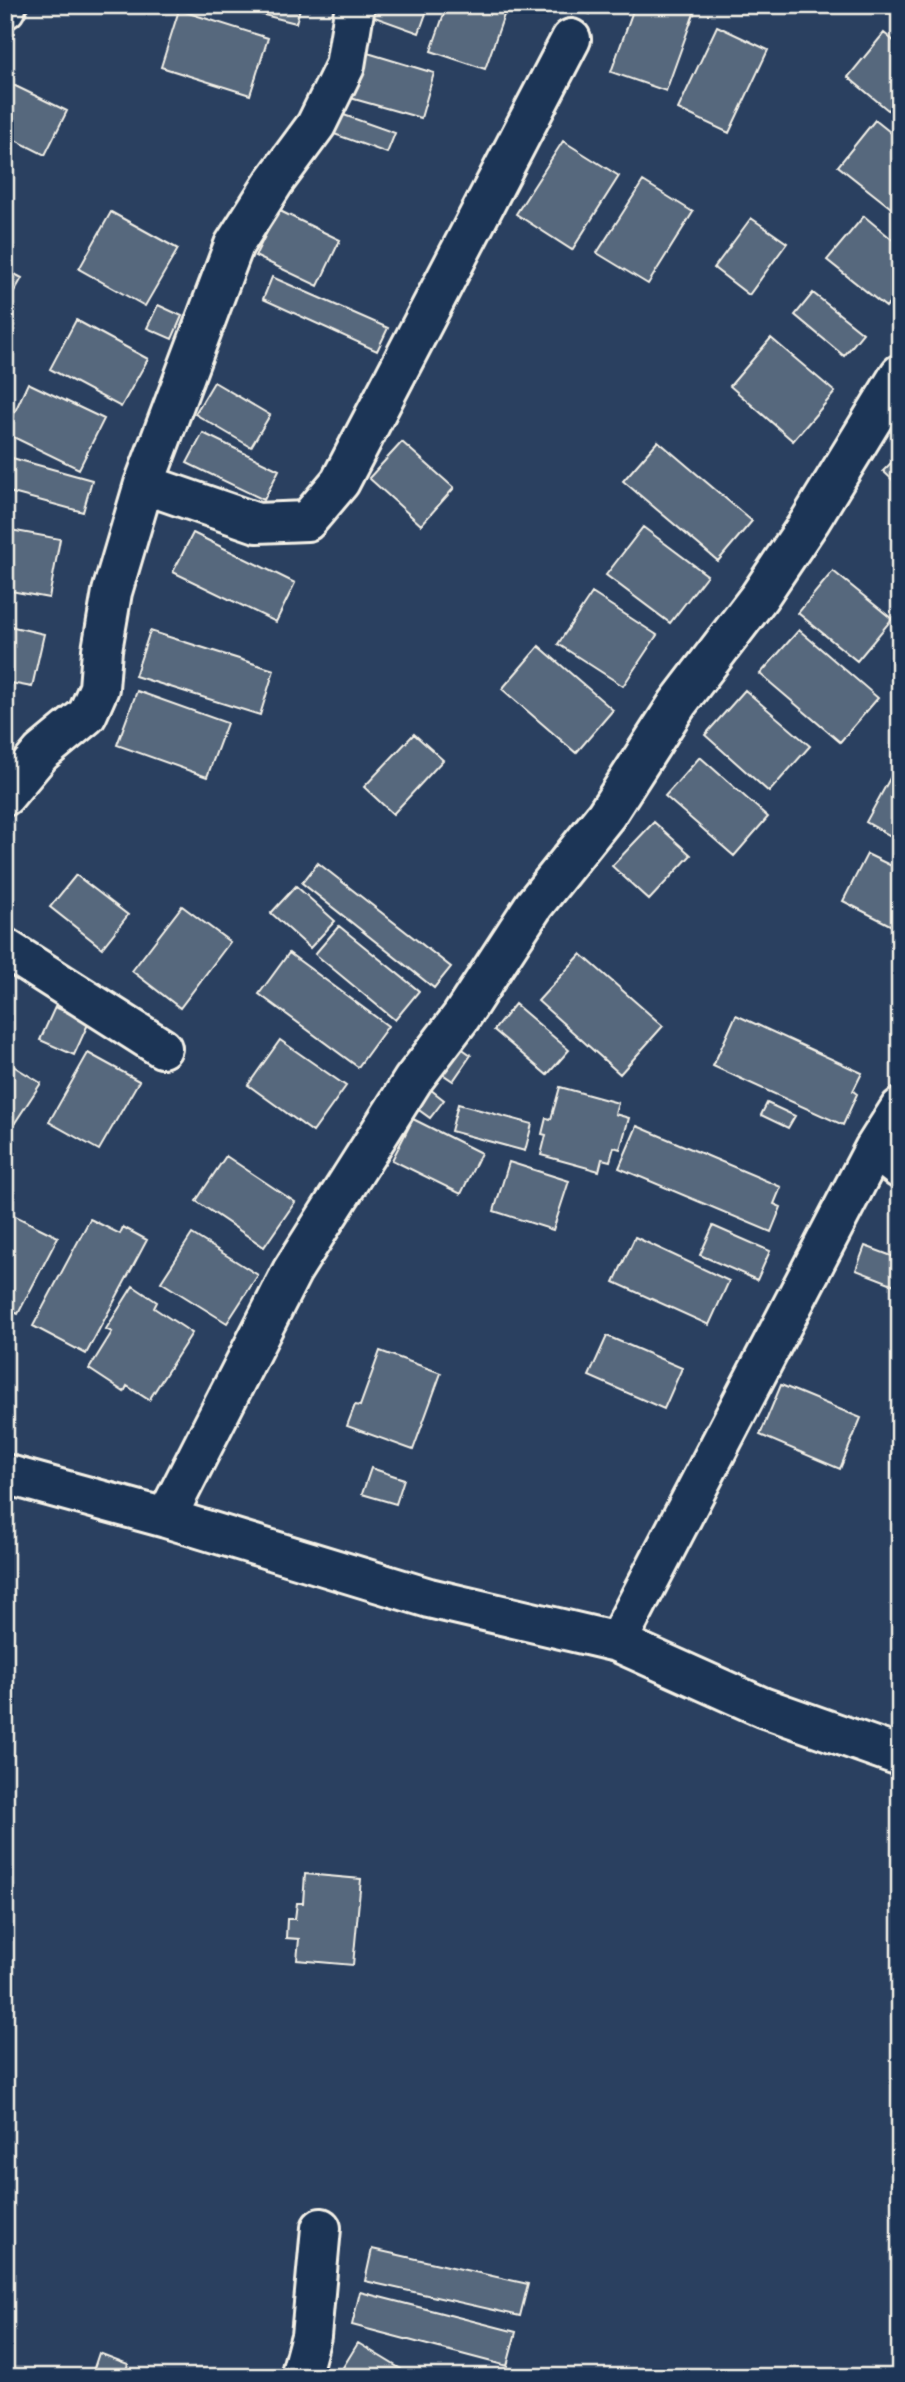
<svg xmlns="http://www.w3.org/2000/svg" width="905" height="2382" viewBox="0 0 905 2382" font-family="'Shantell Sans',sans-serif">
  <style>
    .building { fill: #56677d; stroke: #f4f1e8; stroke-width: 2 }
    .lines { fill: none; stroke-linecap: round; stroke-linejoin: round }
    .minor-casing { stroke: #f4f1e8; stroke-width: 44 }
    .minor { stroke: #1d3557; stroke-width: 38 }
  </style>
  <rect width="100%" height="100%" fill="#2a4060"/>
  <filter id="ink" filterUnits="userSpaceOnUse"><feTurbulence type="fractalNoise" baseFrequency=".0143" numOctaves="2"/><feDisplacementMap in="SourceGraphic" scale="14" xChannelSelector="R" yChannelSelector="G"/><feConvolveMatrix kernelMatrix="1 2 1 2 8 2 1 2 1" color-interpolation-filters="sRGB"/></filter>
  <g filter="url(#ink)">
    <path class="building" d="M 224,5 L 301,5 L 296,23 Z
      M 369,5 L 429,5 L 419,33 L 366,14 Z
      M 447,5 L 485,5 L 505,12 L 485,69 L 431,51 Z
      M 564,5 L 593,5 L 590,14 Z
      M 635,5 L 697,5 L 666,91 L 611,72 Z
      M 875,5 L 900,5 L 900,10 Z
      M 179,10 L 268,38 L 250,95 L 161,67 Z
      M 717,26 L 768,50 L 729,133 L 678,109 Z
      M 884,33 L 900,46 L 900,120 L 848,77 Z
      M 361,51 L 434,73 L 421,118 L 347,97 Z
      M 5,81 L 67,111 L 45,155 L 5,135 Z
      M 341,114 L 395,133 L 387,153 L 334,134 Z
      M 875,120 L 900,140 L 900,215 L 838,166 Z
      M 563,141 L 619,176 L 572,250 L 516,214 Z
      M 643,181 L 693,212 L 648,284 L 597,253 Z
      M 278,210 L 340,240 L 318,286 L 255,256 Z
      M 111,212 L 178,249 L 145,306 L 79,269 Z
      M 864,216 L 900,246 L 900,290 L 886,307 L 827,260 Z
      M 751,218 L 787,243 L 749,295 L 714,268 Z
      M 5,269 L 22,278 L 5,308 Z
      M 272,277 L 388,328 L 377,351 L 263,299 Z
      M 813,293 L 863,333 L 844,356 L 795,315 Z
      M 158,305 L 182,316 L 172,339 L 147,328 Z
      M 76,320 L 148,359 L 121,407 L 50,369 Z
      M 771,338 L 835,392 L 793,441 L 730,386 Z
      M 214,382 L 270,415 L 251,447 L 195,414 Z
      M 28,383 L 104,419 L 79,469 L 5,433 Z
      M 203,433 L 279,470 L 264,500 L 187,463 Z
      M 658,441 L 752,521 L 718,561 L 623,481 Z
      M 402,442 L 454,488 L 421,525 L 369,478 Z
      M 900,454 L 900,487 L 883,471 Z
      M 5,456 L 92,480 L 83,512 L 5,491 Z
      M 643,527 L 707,575 L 670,623 L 606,575 Z
      M 5,529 L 60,539 L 49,598 L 5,590 Z
      M 193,533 L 295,583 L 276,622 L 173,572 Z
      M 833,571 L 892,619 L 857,661 L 798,613 Z
      M 592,593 L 657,635 L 623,686 L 558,644 Z
      M 5,625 L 44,634 L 32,687 L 5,682 Z
      M 799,630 L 878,698 L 840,742 L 760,674 Z
      M 150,631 L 274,670 L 260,715 L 135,676 Z
      M 539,646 L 613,710 L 576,753 L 502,689 Z
      M 745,690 L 810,746 L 769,792 L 705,735 Z
      M 137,691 L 227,723 L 207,777 L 117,745 Z
      M 414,734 L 443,760 L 393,814 L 364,787 Z
      M 700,757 L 768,817 L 734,856 L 665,796 Z
      M 895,769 L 900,771 L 900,841 L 866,822 Z
      M 654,822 L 691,855 L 649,900 L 612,866 Z
      M 867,854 L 900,870 L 900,930 L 843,901 Z
      M 318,863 L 451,967 L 434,988 L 302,883 Z
      M 76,875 L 128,915 L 102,948 L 50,907 Z
      M 296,886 L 335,921 L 310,948 L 271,913 Z
      M 182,906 L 230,942 L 180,1008 L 132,971 Z
      M 339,926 L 419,991 L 395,1020 L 315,954 Z
      M 289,953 L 388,1026 L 358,1067 L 259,994 Z
      M 581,954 L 663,1026 L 620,1074 L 538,1001 Z
      M 515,1004 L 569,1050 L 547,1075 L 494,1030 Z
      M 55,1007 L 89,1022 L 74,1055 L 40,1040 Z
      M 736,1015 L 862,1073 L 853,1091 L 857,1094 L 843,1125 L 713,1066 Z
      M 280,1040 L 346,1086 L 313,1132 L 248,1085 Z
      M 454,1043 L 471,1055 L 453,1081 L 435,1069 Z
      M 88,1053 L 139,1081 L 99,1150 L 49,1122 Z
      M 5,1061 L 41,1083 L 5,1138 Z
      M 426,1086 L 444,1100 L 430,1118 L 412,1105 Z
      M 560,1087 L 618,1103 L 615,1114 L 629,1118 L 620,1149 L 614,1147 L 610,1161 L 602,1159 L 599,1171 L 541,1155 L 546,1135 L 542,1134 L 546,1118 L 551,1119 Z
      M 767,1103 L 795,1116 L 788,1128 L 761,1115 Z
      M 458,1104 L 532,1124 L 525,1151 L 451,1131 Z
      M 413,1119 L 481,1153 L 461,1194 L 392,1160 Z
      M 637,1126 L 781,1187 L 774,1204 L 781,1207 L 771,1232 L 619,1168 Z
      M 226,1156 L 295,1202 L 264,1247 L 196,1201 Z
      M 509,1162 L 569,1181 L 553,1230 L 494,1211 Z
      M 5,1211 L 58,1237 L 18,1314 L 5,1308 Z
      M 90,1219 L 120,1234 L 123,1227 L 147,1240 L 86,1354 L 33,1326 Z
      M 713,1226 L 770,1251 L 757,1280 L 700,1255 Z
      M 192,1234 L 258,1275 L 227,1323 L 161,1282 Z
      M 635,1237 L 729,1281 L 709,1325 L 614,1282 Z
      M 865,1246 L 900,1259 L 900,1287 L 856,1270 Z
      M 133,1286 L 157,1302 L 154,1308 L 192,1333 L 149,1400 L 127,1386 L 124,1392 L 89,1369 L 112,1332 L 106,1329 Z
      M 607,1336 L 682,1368 L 664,1409 L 589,1376 Z
      M 380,1351 L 441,1373 L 413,1450 L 347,1426 L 355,1405 L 360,1406 Z
      M 781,1385 L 861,1418 L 840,1469 L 760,1435 Z
      M 371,1468 L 404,1479 L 396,1504 L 362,1494 Z
      M 305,1874 L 361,1879 L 353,1965 L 297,1960 L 299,1939 L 286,1938 L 287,1919 L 295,1919 L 297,1903 L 303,1903 Z
      M 372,2249 L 528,2284 L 520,2316 L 365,2281 Z
      M 360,2292 L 516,2332 L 507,2366 L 352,2325 Z
      M 358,2343 L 414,2377 L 337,2377 Z
      M 99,2353 L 128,2364 L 124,2377 L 91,2377 Z"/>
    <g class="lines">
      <defs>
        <path id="minor" d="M 5,9 L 7,5
          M 144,484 L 257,523 L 307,521 L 340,482 L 571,39
          M 5,796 L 41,753 L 87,715 L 99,688 L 102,650 L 112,592 L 144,484 L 234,245 L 274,182 L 316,125 L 345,66 L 355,5
          M 5,948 L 162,1048
          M 874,1149 L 900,1169
          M 5,1474 L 166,1518 L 429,1598 L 617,1642 L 762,1707 L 900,1756
          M 166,1518 L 292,1271 L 413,1080 L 461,1017 L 534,905 L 606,815 L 678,703 L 759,597 L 810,521 L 900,374
          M 617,1642 L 874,1149 L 900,1108
          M 300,2377 L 311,2336 L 321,2228"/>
      </defs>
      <use href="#minor" class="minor-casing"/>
      <use href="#minor" class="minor"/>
    </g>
  </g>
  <rect width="905" height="2382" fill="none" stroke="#1d3557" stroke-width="28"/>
  <rect x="14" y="14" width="877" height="2354" fill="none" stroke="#f4f1e8" stroke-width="2.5" filter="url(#ink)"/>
</svg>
